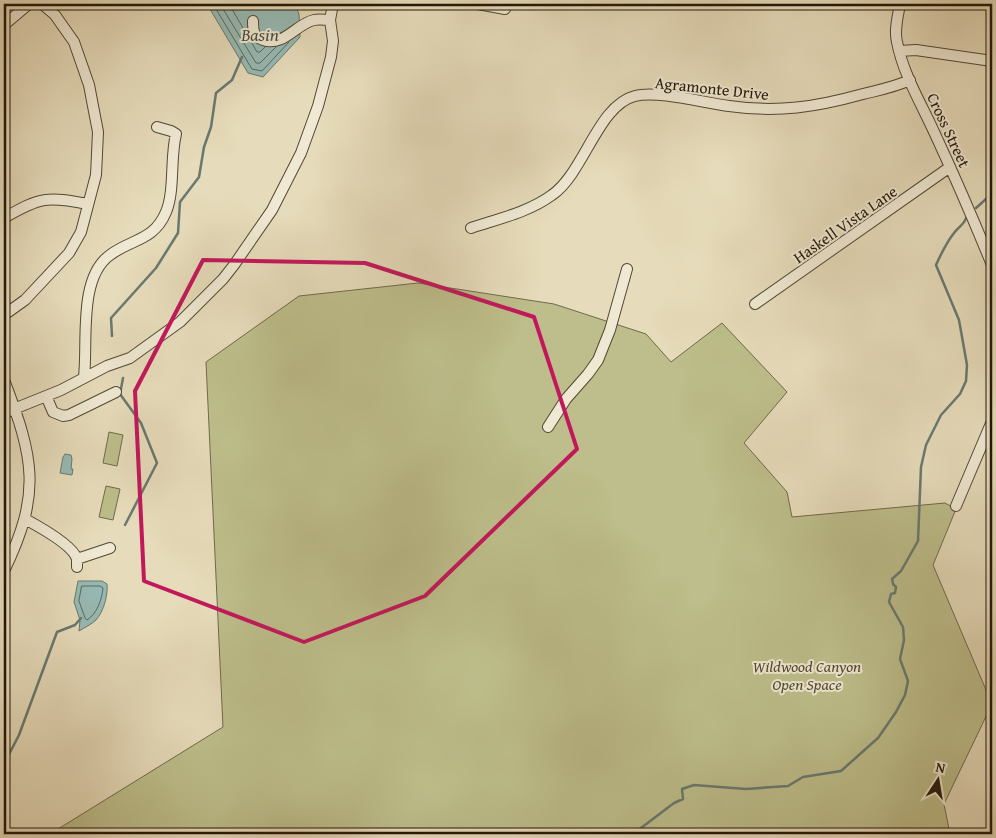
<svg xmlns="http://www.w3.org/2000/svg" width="996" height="838" viewBox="0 0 996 838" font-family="'Gentium Book Plus',serif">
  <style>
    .green { fill: #bdbe8b; stroke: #6f6a4a }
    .water { fill: #97bab4; stroke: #687970 }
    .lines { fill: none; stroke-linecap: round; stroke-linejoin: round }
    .shore { stroke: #5c685e; stroke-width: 1 }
    .stream { stroke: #687970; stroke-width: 2.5 }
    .minor-casing { stroke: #524835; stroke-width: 12 }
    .minor { stroke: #efe8d2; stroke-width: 10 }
    .marked { fill: none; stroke: #c2185b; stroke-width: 4; stroke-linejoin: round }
    .labels { text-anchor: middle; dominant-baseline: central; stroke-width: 4; stroke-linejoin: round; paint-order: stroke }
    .street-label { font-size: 16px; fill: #211709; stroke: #efe8d2 }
    .park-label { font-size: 16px; font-style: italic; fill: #504930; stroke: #efe8d2 }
    .water-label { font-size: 18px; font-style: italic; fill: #4a5045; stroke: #efe8d2 }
  </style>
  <rect width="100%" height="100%" fill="#e6dbba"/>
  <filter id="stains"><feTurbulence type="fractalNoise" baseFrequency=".004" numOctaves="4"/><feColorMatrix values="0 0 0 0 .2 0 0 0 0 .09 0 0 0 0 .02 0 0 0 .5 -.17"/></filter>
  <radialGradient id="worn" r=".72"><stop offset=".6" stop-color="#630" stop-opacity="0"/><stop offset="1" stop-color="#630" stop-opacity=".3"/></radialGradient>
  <path class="green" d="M 418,283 L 554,304 L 646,334 L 671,362 L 722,323 L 787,392 L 744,443 L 787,492 L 792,517 L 945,503 L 956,509 L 933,565 L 992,704 L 944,804 L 950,834 L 55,834 L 58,829 L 223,727 L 206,362 L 299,296 Z
    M 109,432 L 123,435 L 117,466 L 103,463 Z
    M 106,486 L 120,489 L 113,520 L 99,517 Z"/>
  <path class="water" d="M 207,4 L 295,4 L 299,14 L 300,37 L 263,77 L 248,73 Z
    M 65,454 L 71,455 L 72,459 L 71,469 L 73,469 L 72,475 L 60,473 L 63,457 Z
    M 78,581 L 102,581 L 107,584 C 108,595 104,611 96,620 C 92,624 84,628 79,631 L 80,620 L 74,602 Z"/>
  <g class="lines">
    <path class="shore" d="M 213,4 L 252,69 L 262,71 L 289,42
      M 220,4 L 256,63 L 260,63 L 276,47
      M 229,4 L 257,52 L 260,52 L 265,47
      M 82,586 L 100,586 L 103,588 C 102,599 97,614 87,620 L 85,618 L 79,601 Z"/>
    <path class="stream" d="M 976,208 L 986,199 L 992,188
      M 112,336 L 111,318 L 156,268 L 178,233 L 180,202 L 199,177 L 204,147 L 211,127 L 216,93 L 232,80 L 242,57
      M 123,378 L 120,394 L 141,423 L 157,463 L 125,525
      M 4,764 L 19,735 L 57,632 L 75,625 L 81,618
      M 633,834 L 674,803 L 683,799 L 682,789 L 694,785 L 746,789 L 788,786 L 803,777 L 841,771 L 860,754 L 878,738 L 896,712 L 905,695 L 908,681 L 900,659 L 904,640 L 903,627 L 889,602 L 891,594 L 895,593 L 896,587 L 893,584 L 892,579 L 901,571 L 918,541 L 921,467 L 926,445 L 941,415 L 960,394 L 966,381 L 967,365 L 959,320 L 936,265 C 941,254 946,243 954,233 C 958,227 964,225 966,218"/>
    <defs>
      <path id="minor" d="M 478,4 L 505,9
        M 900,4 C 898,16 894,30 897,42 C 903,74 922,105 935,134 C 955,177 974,221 992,265
        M 253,21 C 253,30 253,36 263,40 C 284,47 296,24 314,20 C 319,19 325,20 330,20
        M 4,25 L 29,4
        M 899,51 L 916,50 L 992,61
        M 4,218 C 40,197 47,196 88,204
        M 471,228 C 498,219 529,212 552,195 C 584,173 598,105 635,96 C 657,90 705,103 729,106 C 778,113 816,107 863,94 C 879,90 895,87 910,80
        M 755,304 L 950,167
        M 4,315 L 25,300 L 69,253 L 81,232 L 96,175 L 98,132 L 89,85 L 74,42 L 55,15 L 42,4
        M 84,377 C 88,341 78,278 110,255 C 131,239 154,241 166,212 C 175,191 170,157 176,134 L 171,131 L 157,127
        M 4,380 C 34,458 42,493 4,571
        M 46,396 L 53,412 L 63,416 L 69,415 L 116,392
        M 4,413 L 61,390 L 107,366 L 130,358 L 180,322 L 223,279 L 234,265 L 272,210 L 301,153 L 318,106 L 331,57 L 333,41 L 330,20 L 333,4
        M 548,427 L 566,399 L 588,374 L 598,360 L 610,330 L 627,269
        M 956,506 L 992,421
        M 25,519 C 38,526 73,545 77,559 C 77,562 77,565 77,567
        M 77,559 L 110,548"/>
    </defs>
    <use href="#minor" class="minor-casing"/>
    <use href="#minor" class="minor"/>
  </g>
  <path class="marked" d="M 203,260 L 365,263 L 534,317 L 577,449 L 425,596 L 304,642 L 144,581 L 135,391 Z"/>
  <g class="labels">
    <g class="street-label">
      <text transform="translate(712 88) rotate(6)">Agramonte Drive</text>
      <text transform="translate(949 130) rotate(65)">Cross Street</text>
      <text transform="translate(845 224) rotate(-35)">Haskell Vista Lane</text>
    </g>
    <g class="park-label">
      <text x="807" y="666">Wildwood Canyon<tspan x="807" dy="18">Open Space</tspan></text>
    </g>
    <g class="water-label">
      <text x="260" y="34">Basin</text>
    </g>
  </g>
  <rect width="996" height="838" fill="none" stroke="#e6dbba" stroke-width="20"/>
  <rect x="5" y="5" width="986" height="828" fill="none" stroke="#211709" stroke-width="2.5"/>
  <rect x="10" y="10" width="976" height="818" fill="none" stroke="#211709"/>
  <g transform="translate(938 780) rotate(12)" stroke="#efe8d2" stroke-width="4" paint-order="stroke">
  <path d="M0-4L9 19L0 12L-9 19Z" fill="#211709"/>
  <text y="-8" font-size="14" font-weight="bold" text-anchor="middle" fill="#211709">N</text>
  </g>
  <rect width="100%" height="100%" filter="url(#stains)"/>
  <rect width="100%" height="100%" fill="url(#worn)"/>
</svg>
